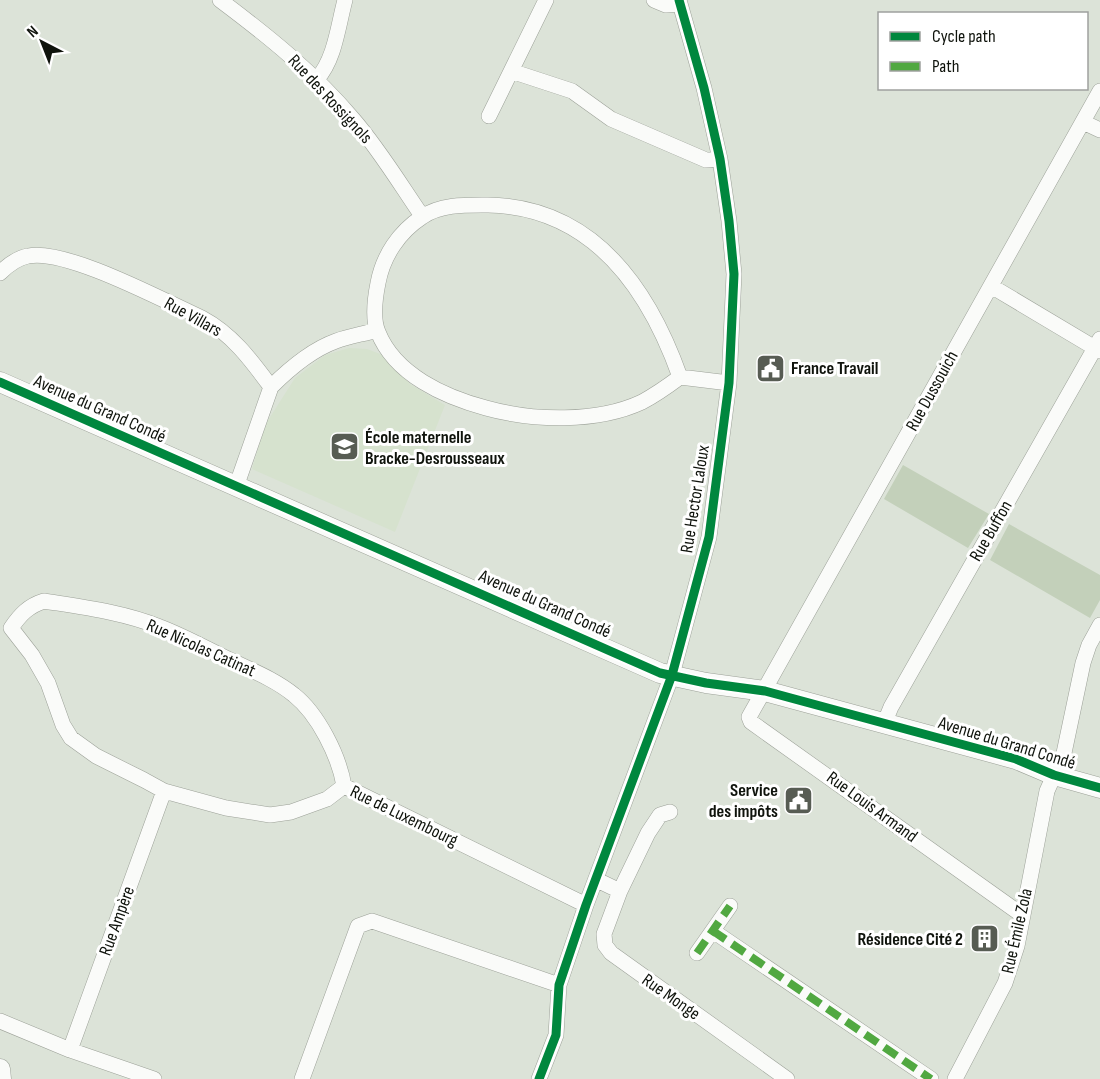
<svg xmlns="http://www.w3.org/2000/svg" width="1100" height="1079" viewBox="0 0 1100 1079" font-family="'Sofia Sans Condensed',sans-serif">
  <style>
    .built { fill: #d6e2ce }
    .grass { fill: #c3d0ba }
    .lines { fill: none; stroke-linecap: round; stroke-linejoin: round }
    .minor-casing { stroke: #9ca198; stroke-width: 16 }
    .tertiary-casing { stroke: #9ca198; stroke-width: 21 }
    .minor { stroke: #fafbf9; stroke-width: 15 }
    .tertiary { stroke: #fafbf9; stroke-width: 20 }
    .quiet { stroke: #51a841; stroke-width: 8; stroke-dasharray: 15 8; stroke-linecap: butt }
    .cycleway-casing { stroke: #fff; stroke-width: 13 }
    .cycleway { stroke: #00873e; stroke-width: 9 }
    .labels { text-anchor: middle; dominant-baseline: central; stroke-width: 6; stroke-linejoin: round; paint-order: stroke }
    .street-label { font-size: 18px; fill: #0f130c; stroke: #fff }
    .poi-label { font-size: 18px; font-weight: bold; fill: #0f130c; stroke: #fff; text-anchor: start }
  </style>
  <rect width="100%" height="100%" fill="#dce3d8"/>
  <path class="built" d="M 349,348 L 367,349 L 383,355 L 410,384 L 445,405 L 395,532 L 252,469 L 265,425 L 295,378 L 325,355 Z"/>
  <path class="grass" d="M 903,465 L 989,514 L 968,548 L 884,499 Z
    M 1009,524 L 1100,575 L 1100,600 L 1090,618 L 990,560 Z"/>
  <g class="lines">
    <defs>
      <path id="minor" d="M 220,0 C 268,36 314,73 353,119 C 379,149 400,184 422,216
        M 654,0 L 666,5 L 680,4
        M 511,71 L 572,91 L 611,119 L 706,160 L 720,159
        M 317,79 C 335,59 338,26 345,0
        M 489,116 L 546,0
        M 1083,122 L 1100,130
        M 0,273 C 7,266 17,258 28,256 C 66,248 164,301 202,318 C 232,334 251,360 271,387 L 236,487
        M 991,286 L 1100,351
        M 680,377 C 668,386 655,395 642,402 C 597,423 533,421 486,408 C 445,397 395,375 378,332 C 372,318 375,298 378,283 C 383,256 399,232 422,217 C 441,204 466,205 488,205 C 592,207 648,287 680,377 L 729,383
        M 271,387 C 289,369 311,350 336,341 C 349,336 364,334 377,330
        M 11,628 L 32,655 L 48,683 L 63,725 L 71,738 L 96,756 L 144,780 L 164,791 L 226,808 L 270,815 L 291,812 L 327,799 L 344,786 L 586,905
        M 11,628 C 20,615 28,606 44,601 C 82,607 123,612 160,627 C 184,636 207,649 230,660 C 251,670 276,680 294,695 C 318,714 339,756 344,786
        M 884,724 L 891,707 L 1100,339
        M 597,880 L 620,891 L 648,833 L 660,815 L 670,812
        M 620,891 L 604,934 L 605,945 L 611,953 L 787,1079
        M 1022,915 L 751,722 L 749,717 L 1100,91
        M 713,931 L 931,1079
        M 697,953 L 730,906
        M 0,1021 L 70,1050 L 154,1079
        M 70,1050 L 164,791
        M 302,1079 L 358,926 L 372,921 L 559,985
        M 539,1079 L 556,1035 L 559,985 L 586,905 L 672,675 L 709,537 L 729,383 L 734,274 L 729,221 L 720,159 L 704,88 L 679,0
        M 955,1079 L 1005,983 L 1017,946 L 1047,791 L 1064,753 L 1083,663 L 1089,645 L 1100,625"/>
      <path id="tertiary" d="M 0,382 L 660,673 L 706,683 L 765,691 L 1016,759 L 1054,775 L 1100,788
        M 0,1069 L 1,1079"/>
    </defs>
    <use href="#minor" class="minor-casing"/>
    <use href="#tertiary" class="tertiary-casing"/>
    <use href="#minor" class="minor"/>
    <use href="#tertiary" class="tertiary"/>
    <path class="quiet" d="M 713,931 L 931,1079
      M 697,953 L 730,906"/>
    <defs>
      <path id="cycleway" d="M 0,382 L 660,673 L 706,683 L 765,691 L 1016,759 L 1054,775 L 1100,788
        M 539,1079 L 556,1035 L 559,985 L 586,905 L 672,675 L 709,537 L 729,383 L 734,274 L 729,221 L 720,159 L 704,88 L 679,0"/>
    </defs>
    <use href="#cycleway" class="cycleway-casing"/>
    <use href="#cycleway" class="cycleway"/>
  </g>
  <defs>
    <symbol id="civic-square" viewBox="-11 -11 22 22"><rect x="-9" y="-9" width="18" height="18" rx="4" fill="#575c53" stroke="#fff"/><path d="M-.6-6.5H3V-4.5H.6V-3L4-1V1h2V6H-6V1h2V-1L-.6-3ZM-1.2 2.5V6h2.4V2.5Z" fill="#fff"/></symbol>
    <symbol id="school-square" viewBox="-11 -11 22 22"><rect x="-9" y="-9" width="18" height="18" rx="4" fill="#575c53" stroke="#fff"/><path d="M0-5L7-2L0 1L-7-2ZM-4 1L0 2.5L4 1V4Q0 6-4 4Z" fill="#fff"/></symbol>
    <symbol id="building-square" viewBox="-11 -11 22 22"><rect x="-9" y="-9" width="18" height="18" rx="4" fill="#575c53" stroke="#fff"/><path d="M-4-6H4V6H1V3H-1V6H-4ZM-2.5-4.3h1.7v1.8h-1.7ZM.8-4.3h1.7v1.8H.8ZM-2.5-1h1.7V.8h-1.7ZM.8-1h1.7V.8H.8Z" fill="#fff"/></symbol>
  </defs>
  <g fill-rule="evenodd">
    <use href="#civic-square" x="754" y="352" width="33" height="33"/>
    <use href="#school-square" x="328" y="430" width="33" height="33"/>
    <use href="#civic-square" x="782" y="784" width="33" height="33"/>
    <use href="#building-square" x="968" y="922" width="33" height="33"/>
  </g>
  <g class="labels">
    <g class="street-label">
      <text transform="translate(330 99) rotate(47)">Rue des Rossignols</text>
      <text transform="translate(193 317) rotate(29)">Rue Villars</text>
      <text transform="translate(932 391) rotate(-61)">Rue Dussouich</text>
      <text transform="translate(100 409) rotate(24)">Avenue du Grand Condé</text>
      <text transform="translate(695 499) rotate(-81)">Rue Hector Laloux</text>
      <text transform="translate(991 531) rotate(-60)">Rue Buffon</text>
      <text transform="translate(545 604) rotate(24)">Avenue du Grand Condé</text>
      <text transform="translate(201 648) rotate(24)">Rue Nicolas Catinat</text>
      <text transform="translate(1007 743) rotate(17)">Avenue du Grand Condé</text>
      <text transform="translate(872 807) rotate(36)">Rue Louis Armand</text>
      <text transform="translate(404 816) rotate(26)">Rue de Luxembourg</text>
      <text transform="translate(117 921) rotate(-70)">Rue Ampère</text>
      <text transform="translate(1017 931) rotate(-77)">Rue Émile Zola</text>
      <text transform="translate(671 997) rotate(35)">Rue Monge</text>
    </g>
    <g class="poi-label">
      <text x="791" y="368">France Travail</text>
      <text x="365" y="437">École maternelle<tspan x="365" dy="21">Bracke-Desrousseaux</tspan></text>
      <text x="778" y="790" text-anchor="end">Service<tspan x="778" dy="21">des impôts</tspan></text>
      <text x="963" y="939" text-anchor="end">Résidence Cité 2</text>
    </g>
  </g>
  <rect x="878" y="12" width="210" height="78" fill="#ffffff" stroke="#9fa19e" stroke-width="1.5"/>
  <rect x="890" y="32" width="30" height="9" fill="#00873e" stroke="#9fa19e" stroke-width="1.5"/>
  <text x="932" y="42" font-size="18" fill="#0f130c">Cycle path</text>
  <rect x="890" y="62" width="30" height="9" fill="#51a841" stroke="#9fa19e" stroke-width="1.5"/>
  <text x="932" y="72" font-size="18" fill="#0f130c">Path</text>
  <g transform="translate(42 42) rotate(318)" stroke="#ffffff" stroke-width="4.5" paint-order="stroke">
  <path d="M0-4.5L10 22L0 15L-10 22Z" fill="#0f130c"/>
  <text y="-9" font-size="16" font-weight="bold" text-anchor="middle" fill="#0f130c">N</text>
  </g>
</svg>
